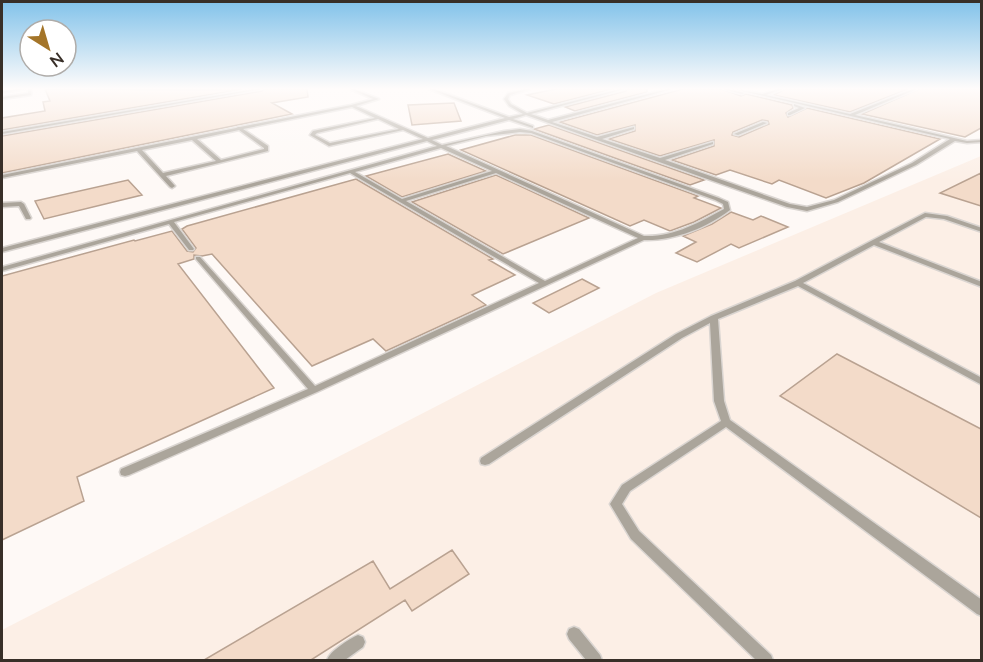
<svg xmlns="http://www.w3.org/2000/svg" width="983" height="662" viewBox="0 0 983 662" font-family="Lato,sans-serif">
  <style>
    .built { fill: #fcefe6 }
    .building { fill: #f3dbc9; stroke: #b9a291; stroke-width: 1.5; fill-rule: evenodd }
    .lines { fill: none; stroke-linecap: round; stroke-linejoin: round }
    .lane-casing { stroke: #dad5d1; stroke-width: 3 }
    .lane { fill: #aba59b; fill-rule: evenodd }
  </style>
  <rect width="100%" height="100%" fill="#fef9f6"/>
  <path class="built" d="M 981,156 L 981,660 L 2,660 L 2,630 L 656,293 Z"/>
  <path class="building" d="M 45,89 L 231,90 L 243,89 L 2,130 L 2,118 L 45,111 L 43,102 L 50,101 Z
    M 264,89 L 307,89 L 308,97 L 272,103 L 292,114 L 2,173 L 2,136 L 262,91 Z
    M 556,89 L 612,89 L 554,104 L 527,95 Z
    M 627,89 L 647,89 L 647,92 L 575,111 L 565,107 L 626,91 Z
    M 683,89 L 721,89 L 741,96 L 746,94 L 792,105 L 793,108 L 786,113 L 788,117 L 807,108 L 940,139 L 864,183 L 826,198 L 779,180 L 772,184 L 730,170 L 716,175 L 672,160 L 714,146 L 714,140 L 660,156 L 609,139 L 635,131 L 635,125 L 597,135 L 560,122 ZM 762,120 L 768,121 L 769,124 L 739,137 L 732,135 L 733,132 Z
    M 785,89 L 908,89 L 850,112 L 774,95 Z
    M 919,89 L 981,89 L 981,128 L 965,137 L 862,114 Z
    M 454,103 L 461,121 L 412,125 L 408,105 Z
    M 549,125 L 704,180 L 690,185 L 534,129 Z
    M 515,135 L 531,135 L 698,196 L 694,198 L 721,208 L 694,222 L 670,231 L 644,220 L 630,226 L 461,150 Z
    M 448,154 L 486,171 L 402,197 L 366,176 Z
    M 981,173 L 981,206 L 940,193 Z
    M 496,175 L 589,218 L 503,254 L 412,202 Z
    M 356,179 L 493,259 L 489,260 L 515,275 L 472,295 L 486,305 L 386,351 L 373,339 L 312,366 L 212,254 L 202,256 L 194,255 L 194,259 L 178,264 L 274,388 L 77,477 L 84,501 L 2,540 L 2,276 L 134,240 L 135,241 L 172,231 L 187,251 L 193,252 L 196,248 L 182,229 L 187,226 Z
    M 128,180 L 142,195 L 44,219 L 35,201 Z
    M 731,212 L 753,220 L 761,216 L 788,227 L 739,248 L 731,244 L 697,262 L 676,253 L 696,242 L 683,236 L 712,224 Z
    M 582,279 L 599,288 L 549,313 L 533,303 Z
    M 837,354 L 981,429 L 981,518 L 780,396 Z
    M 452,550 L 469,574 L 412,611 L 405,600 L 311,660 L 204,660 L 373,561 L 390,589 Z"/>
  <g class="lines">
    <defs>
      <path id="lane" d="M 18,89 L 26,89 L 2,93 L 2,91 Z
        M 28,89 L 32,89 L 31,95 L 2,99 L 2,97 L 28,93 Z
        M 255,89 L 262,89 L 2,134 L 2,132 Z
        M 350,89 L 354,89 L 379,99 L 356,106 L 428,138 L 505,118 L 429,89 L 434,89 L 509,117 L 523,114 L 509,106 L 504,99 L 508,93 L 526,89 L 531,89 L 510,95 L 508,99 L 511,104 L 527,113 L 620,89 L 625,89 L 531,114 L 548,120 L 667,89 L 672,89 L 552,122 L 597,137 L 634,127 L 634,129 L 602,139 L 660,158 L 713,142 L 713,144 L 665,160 L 790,204 L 807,207 L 834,200 L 912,163 L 950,139 L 734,89 L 762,94 L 778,89 L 783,89 L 766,95 L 850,114 L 913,89 L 917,89 L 855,115 L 967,141 L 982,140 L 982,142 L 967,143 L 955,141 L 916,165 L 838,202 L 807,211 L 787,207 L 526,115 L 513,119 L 533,126 L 533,128 L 509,120 L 432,140 L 442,145 L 504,131 L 520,129 L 532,131 L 719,198 L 728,202 L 730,210 C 706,228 674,241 644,240 L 317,392 L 129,475 L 125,476 L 121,475 L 120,472 L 121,469 L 308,389 L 196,259 L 196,257 L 200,257 L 315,386 L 539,283 L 350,173 L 174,222 L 194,249 L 193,250 L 189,250 L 169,224 L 2,271 L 2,267 L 437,146 L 427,141 L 2,252 L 2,248 L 423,139 L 403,130 L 329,146 L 310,135 L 313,131 L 375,118 L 352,107 L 243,129 L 268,146 L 268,151 L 166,176 L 175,186 L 172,188 L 170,187 L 137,151 L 2,178 L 2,175 L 236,128 L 238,127 L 240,127 L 351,105 L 373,99 ZM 378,119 L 399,129 L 330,143 L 315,135 L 317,133 ZM 239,130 L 264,148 L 264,149 L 221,160 L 197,139 ZM 520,132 L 531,133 L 715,200 L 723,204 L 724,209 C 698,223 674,237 644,236 L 446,146 L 486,136 ZM 192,140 L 216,161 L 163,173 L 142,150 ZM 441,148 L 492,171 L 402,199 L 355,172 ZM 496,173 L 638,238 L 545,281 L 406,201 Z
        M 723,89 L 728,89 L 744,93 L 742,94 Z
        M 794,104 L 805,108 L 790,115 L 788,115 L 788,113 L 799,108 L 794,106 Z
        M 763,122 L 767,123 L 738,135 L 734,134 Z
        M 21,202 L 24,204 L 31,218 L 30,219 L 26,219 L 19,206 L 2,207 L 2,203 Z
        M 925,213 L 947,216 L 982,228 L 982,232 L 944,219 L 926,217 L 879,242 L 982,282 L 982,287 L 874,245 L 803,283 L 982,378 L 982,385 L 798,286 L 718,319 L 724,401 L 730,420 L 982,600 L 982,616 L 977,614 L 726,427 L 630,491 L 622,504 L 639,531 L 771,655 L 773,660 L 756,660 L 631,539 L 610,504 L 622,485 L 721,421 L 714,401 L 710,323 L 682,338 L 489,464 L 485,465 L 481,464 L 480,461 L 481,458 L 676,334 L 711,316 L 795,281 L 871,241 Z
        M 574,627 L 579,629 L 600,655 L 602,660 L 586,660 L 569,639 L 567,634 L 569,629 Z
        M 358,635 L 363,637 L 365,642 L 363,647 L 345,660 L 327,660 C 330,651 349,639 358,635 Z"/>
    </defs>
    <use href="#lane" class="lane-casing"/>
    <use href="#lane" class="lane"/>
  </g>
  <linearGradient id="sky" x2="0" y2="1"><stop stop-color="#81c2ea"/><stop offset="0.49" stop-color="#fffcfb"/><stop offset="1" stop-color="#fffcfb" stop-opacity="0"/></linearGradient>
  <rect width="983" height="181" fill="url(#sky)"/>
  <rect width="983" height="662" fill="none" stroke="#382f28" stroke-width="6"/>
  <g transform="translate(48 48) rotate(143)"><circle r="28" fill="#ffffff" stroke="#afaca9" stroke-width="1.5"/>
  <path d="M0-4.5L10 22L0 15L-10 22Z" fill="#a47529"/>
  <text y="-9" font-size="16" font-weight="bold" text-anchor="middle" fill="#382f28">N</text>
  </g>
</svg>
